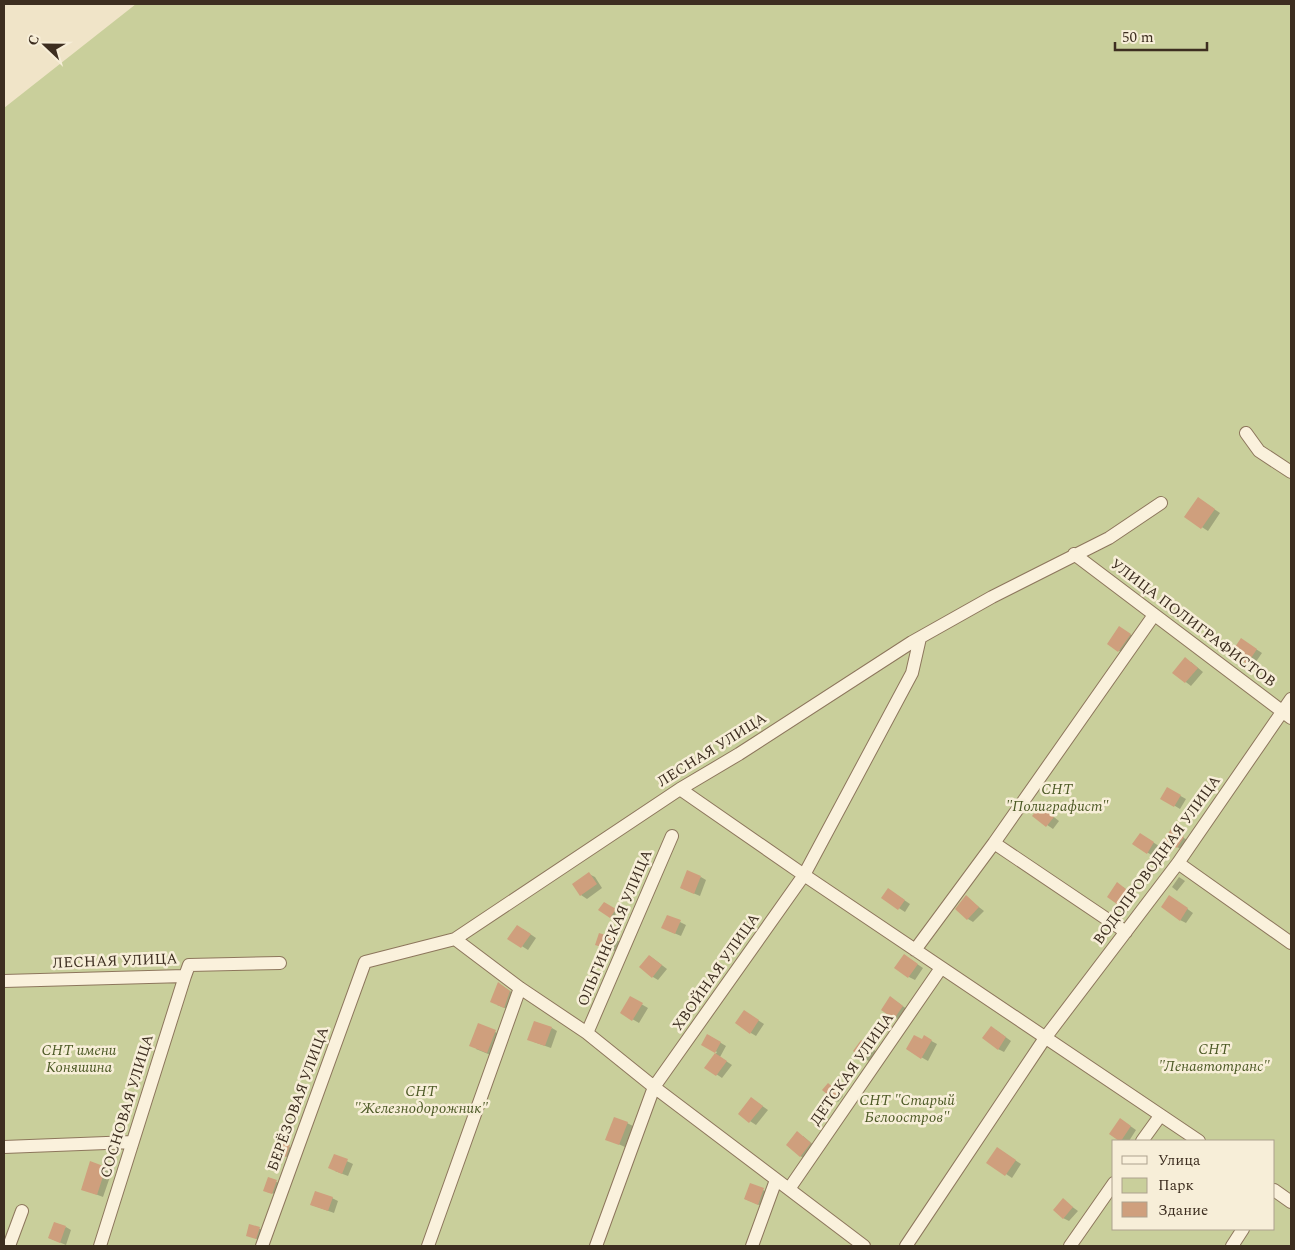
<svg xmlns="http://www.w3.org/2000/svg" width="1295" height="1250" font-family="Spectral,serif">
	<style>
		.green { fill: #c9cf9b; fill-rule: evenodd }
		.shadow { fill: #0003 }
		.building { fill: #cf9f7d }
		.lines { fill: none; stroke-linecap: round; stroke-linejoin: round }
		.street-casing { stroke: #8d765c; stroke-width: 14 }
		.street { stroke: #faf1dc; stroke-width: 12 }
		.labels { text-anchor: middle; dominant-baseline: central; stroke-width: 5; stroke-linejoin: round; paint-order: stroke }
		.street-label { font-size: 15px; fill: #3d2e20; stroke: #f7eed8 }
		.park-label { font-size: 15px; font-style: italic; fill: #4d5a26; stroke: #f7eed8 }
	</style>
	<rect width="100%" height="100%" fill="#f0e4c8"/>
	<!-- green -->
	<path class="green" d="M136,4H1291V1246H4V108ZM1114,1141H1274V1229H1114Z"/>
	<!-- shadow -->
	<path class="shadow" d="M1204,502L1220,513L1208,531L1186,517Z
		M1125,631L1136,638L1125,654L1119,651Z
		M1247,643L1262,653L1253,666L1248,663Z
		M1191,662L1203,672L1191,686L1174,673Z
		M1168,789L1186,799L1180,809L1162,798Z
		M1046,811L1059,821L1053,829L1034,816Z
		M1140,834L1159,846L1153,856L1134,844Z
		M1177,834L1189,841L1183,850L1177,847Z
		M589,874L595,877L602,888L587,899L581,895Z
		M701,877L706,880L700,896L681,888Z
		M1179,877L1185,881L1177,891L1172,887Z
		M1123,887L1136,897L1127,909L1122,906Z
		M894,893L910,904L905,912L883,898Z
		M966,897L984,911L973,922L968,919Z
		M1175,900L1193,913L1186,923L1180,920Z
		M605,903L617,912L613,918L600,910Z
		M680,922L686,925L681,936L669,931Z
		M523,929L536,938L528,950L509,938Z
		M614,939L620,942L617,952L596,944Z
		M650,956L667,969L658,980L653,977Z
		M910,959L923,968L915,980L909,977Z
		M504,987L516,995L510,1010L497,1005Z
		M631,998L648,1008L639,1023L622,1013Z
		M896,1001L908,1010L901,1021L883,1010Z
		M750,1015L764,1024L756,1036L751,1033Z
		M479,1024L501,1035L493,1056L476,1049Z
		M552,1028L557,1031L551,1048L534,1042Z
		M996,1030L1011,1041L1004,1052L998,1049Z
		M708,1035L726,1046L720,1057L732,1065L722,1078L706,1067L717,1052L703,1044Z
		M924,1037L937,1044L928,1061L907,1049L922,1041Z
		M867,1045L877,1052L870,1062L864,1058Z
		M831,1086L843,1096L838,1102L824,1090Z
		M757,1102L768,1110L756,1125L739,1114Z
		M627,1123L633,1126L625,1147L607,1139Z
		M1126,1123L1136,1130L1129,1141H1121L1111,1134Z
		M803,1136L816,1147L806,1159L800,1156Z
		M289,1147L295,1150L292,1159L273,1151Z
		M1003,1152L1021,1164L1012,1178L988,1162Z
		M334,1155L353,1164L348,1176L335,1171Z
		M91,1163L112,1171L103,1197L82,1189Z
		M269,1179L279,1183L275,1194L267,1192Z
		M751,1184L769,1193L764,1207L745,1199Z
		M332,1198L338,1201L334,1213L312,1205Z
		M1063,1200L1078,1211L1069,1221L1063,1218Z
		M250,1225L265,1231L262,1241L247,1235Z
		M66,1227L71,1230L66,1245L49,1238Z"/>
	<!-- building -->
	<path class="building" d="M1198,497L1215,509L1201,529L1184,517Z
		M1119,626L1131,634L1118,652L1107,644Z
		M1241,638L1257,649L1247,664L1231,653Z
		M1185,657L1198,668L1185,683L1172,673Z
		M1167,787L1181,795L1174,807L1160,799Z
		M1040,806L1054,817L1046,827L1032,816Z
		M1171,829L1184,837L1177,848L1164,840Z
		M1140,833L1154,842L1147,854L1132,844Z
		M687,870L701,876L694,894L680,888Z
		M589,872L597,884L580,896L572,884Z
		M1117,882L1131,893L1121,907L1107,897Z
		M888,888L905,900L898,910L881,898Z
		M966,895L979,907L967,920L955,909Z
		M1169,895L1188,908L1180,921L1161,907Z
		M604,902L616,909L610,918L598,910Z
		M667,915L681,920L675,934L661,928Z
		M517,925L531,934L521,948L507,939Z
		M599,933L615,938L611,950L595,945Z
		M904,954L918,964L908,978L894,968Z
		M649,955L662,965L652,978L639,967Z
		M498,982L510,991L504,1008L490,1002Z
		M630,996L643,1003L632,1021L620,1013Z
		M890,996L903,1006L894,1019L881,1010Z
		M744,1010L759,1020L750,1034L735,1023Z
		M534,1021L552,1027L545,1046L527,1040Z
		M478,1023L496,1030L487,1053L469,1046Z
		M991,1026L1006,1037L998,1050L982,1038Z
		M707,1034L721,1042L715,1053L701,1045Z
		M914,1035L922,1039L924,1035L932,1040L921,1059L906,1049Z
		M861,1040L872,1048L863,1060L853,1051Z
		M715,1053L727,1061L716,1076L704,1068Z
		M828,1083L841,1094L835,1101L822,1090Z
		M751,1097L763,1106L749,1123L738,1114Z
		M614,1117L628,1122L619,1145L605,1140Z
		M1120,1118L1131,1126L1121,1141H1119L1109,1134Z
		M797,1131L811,1143L800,1157L786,1145Z
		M276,1140L290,1145L286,1157L272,1152Z
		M997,1147L1016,1160L1005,1176L986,1163Z
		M334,1154L348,1159L342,1174L328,1168Z
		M90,1161L106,1167L97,1195L81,1190Z
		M268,1177L277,1180L272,1194L263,1191Z
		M750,1183L764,1188L758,1205L744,1199Z
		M315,1191L333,1197L328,1211L310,1205Z
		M1063,1198L1073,1207L1063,1219L1053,1210Z
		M54,1222L66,1226L60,1243L48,1238Z
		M249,1224L260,1227L256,1239L246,1236Z"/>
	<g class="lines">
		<defs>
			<path id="street" d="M1246,433L1259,451L1291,472
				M1074,554L1291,718
				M680,789L804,875L1199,1141
				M994,843L1126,932
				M1178,863L1291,943
				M455,939L520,988L587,1033L654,1087L864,1246
				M915,950L994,843L1154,615
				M4,981L185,976L189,965L280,963
				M587,1033L672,836
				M1142,1141L1160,1116
				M4,1147L132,1142
				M789,1189L941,968
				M1274,1190L1291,1202
				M9,1246L22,1211
				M100,1246L185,976
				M262,1246L365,962L455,939L680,789L739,754L912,642L992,597L1109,538L1161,503
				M428,1246L520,988
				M596,1246L654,1087L804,875L912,673L920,638
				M752,1246L776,1180
				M906,1246L1045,1038L1178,863L1291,699
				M1070,1246L1114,1183
				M1232,1246L1243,1229"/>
		</defs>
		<!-- street casing -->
		<use href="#street" class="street-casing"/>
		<!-- street -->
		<use href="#street" class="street"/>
	</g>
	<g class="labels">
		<!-- street labels -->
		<g class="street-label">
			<text transform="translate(1193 623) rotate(37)">УЛИЦА ПОЛИГРАФИСТОВ</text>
			<text transform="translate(712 750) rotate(-32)">ЛЕСНАЯ УЛИЦА</text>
			<text transform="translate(1157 860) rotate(-54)">ВОДОПРОВОДНАЯ УЛИЦА</text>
			<text transform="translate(615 928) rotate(-67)">ОЛЬГИНСКАЯ УЛИЦА</text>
			<text transform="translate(115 961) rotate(-2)">ЛЕСНАЯ УЛИЦА</text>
			<text transform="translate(716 972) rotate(-55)">ХВОЙНАЯ УЛИЦА</text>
			<text transform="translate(852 1069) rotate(-55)">ДЕТСКАЯ УЛИЦА</text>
			<text transform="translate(298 1099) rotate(-70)">БЕРЁЗОВАЯ УЛИЦА</text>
			<text transform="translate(127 1106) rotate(-73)">СОСНОВАЯ УЛИЦА</text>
		</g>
		<!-- park labels -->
		<g class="park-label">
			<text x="1057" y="789">СНТ<tspan x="1057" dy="17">"Полиграфист"</tspan></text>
			<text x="1214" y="1049">СНТ<tspan x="1214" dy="17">"Ленавтотранс"</tspan></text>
			<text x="79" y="1050">СНТ имени<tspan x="79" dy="17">Коняшина</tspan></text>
			<text x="421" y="1091">СНТ<tspan x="421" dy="17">"Железнодорожник"</tspan></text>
			<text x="907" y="1100">СНТ "Старый<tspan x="907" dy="17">Белоостров"</tspan></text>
		</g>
	</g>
	<!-- border -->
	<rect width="1295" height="1250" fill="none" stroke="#3d2e20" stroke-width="10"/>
	<!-- legend -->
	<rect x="1112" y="1140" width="162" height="90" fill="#f7eed8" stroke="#ada18e"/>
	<rect x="1122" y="1156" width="25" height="8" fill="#faf1dc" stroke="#ada18e"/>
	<text x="1158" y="1165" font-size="15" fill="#3d2e20">Улица</text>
	<rect x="1122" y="1178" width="25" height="15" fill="#c9cf9b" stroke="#ada18e"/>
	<text x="1158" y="1190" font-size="15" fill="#3d2e20">Парк</text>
	<rect x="1122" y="1202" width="25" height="15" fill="#cf9f7d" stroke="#ada18e"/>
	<text x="1158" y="1215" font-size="15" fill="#3d2e20">Здание</text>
	<!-- north arrow -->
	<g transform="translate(45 45) rotate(292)" stroke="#f7eed8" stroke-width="4" paint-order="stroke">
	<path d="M0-4L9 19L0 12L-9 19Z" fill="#3d2e20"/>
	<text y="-8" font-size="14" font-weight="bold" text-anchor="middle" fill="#3d2e20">С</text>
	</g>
	<!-- scale -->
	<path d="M1115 42v8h92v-8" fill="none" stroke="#3d2e20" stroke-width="2.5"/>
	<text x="1122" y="42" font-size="15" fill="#3d2e20" stroke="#f7eed8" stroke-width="4" paint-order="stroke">50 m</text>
</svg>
